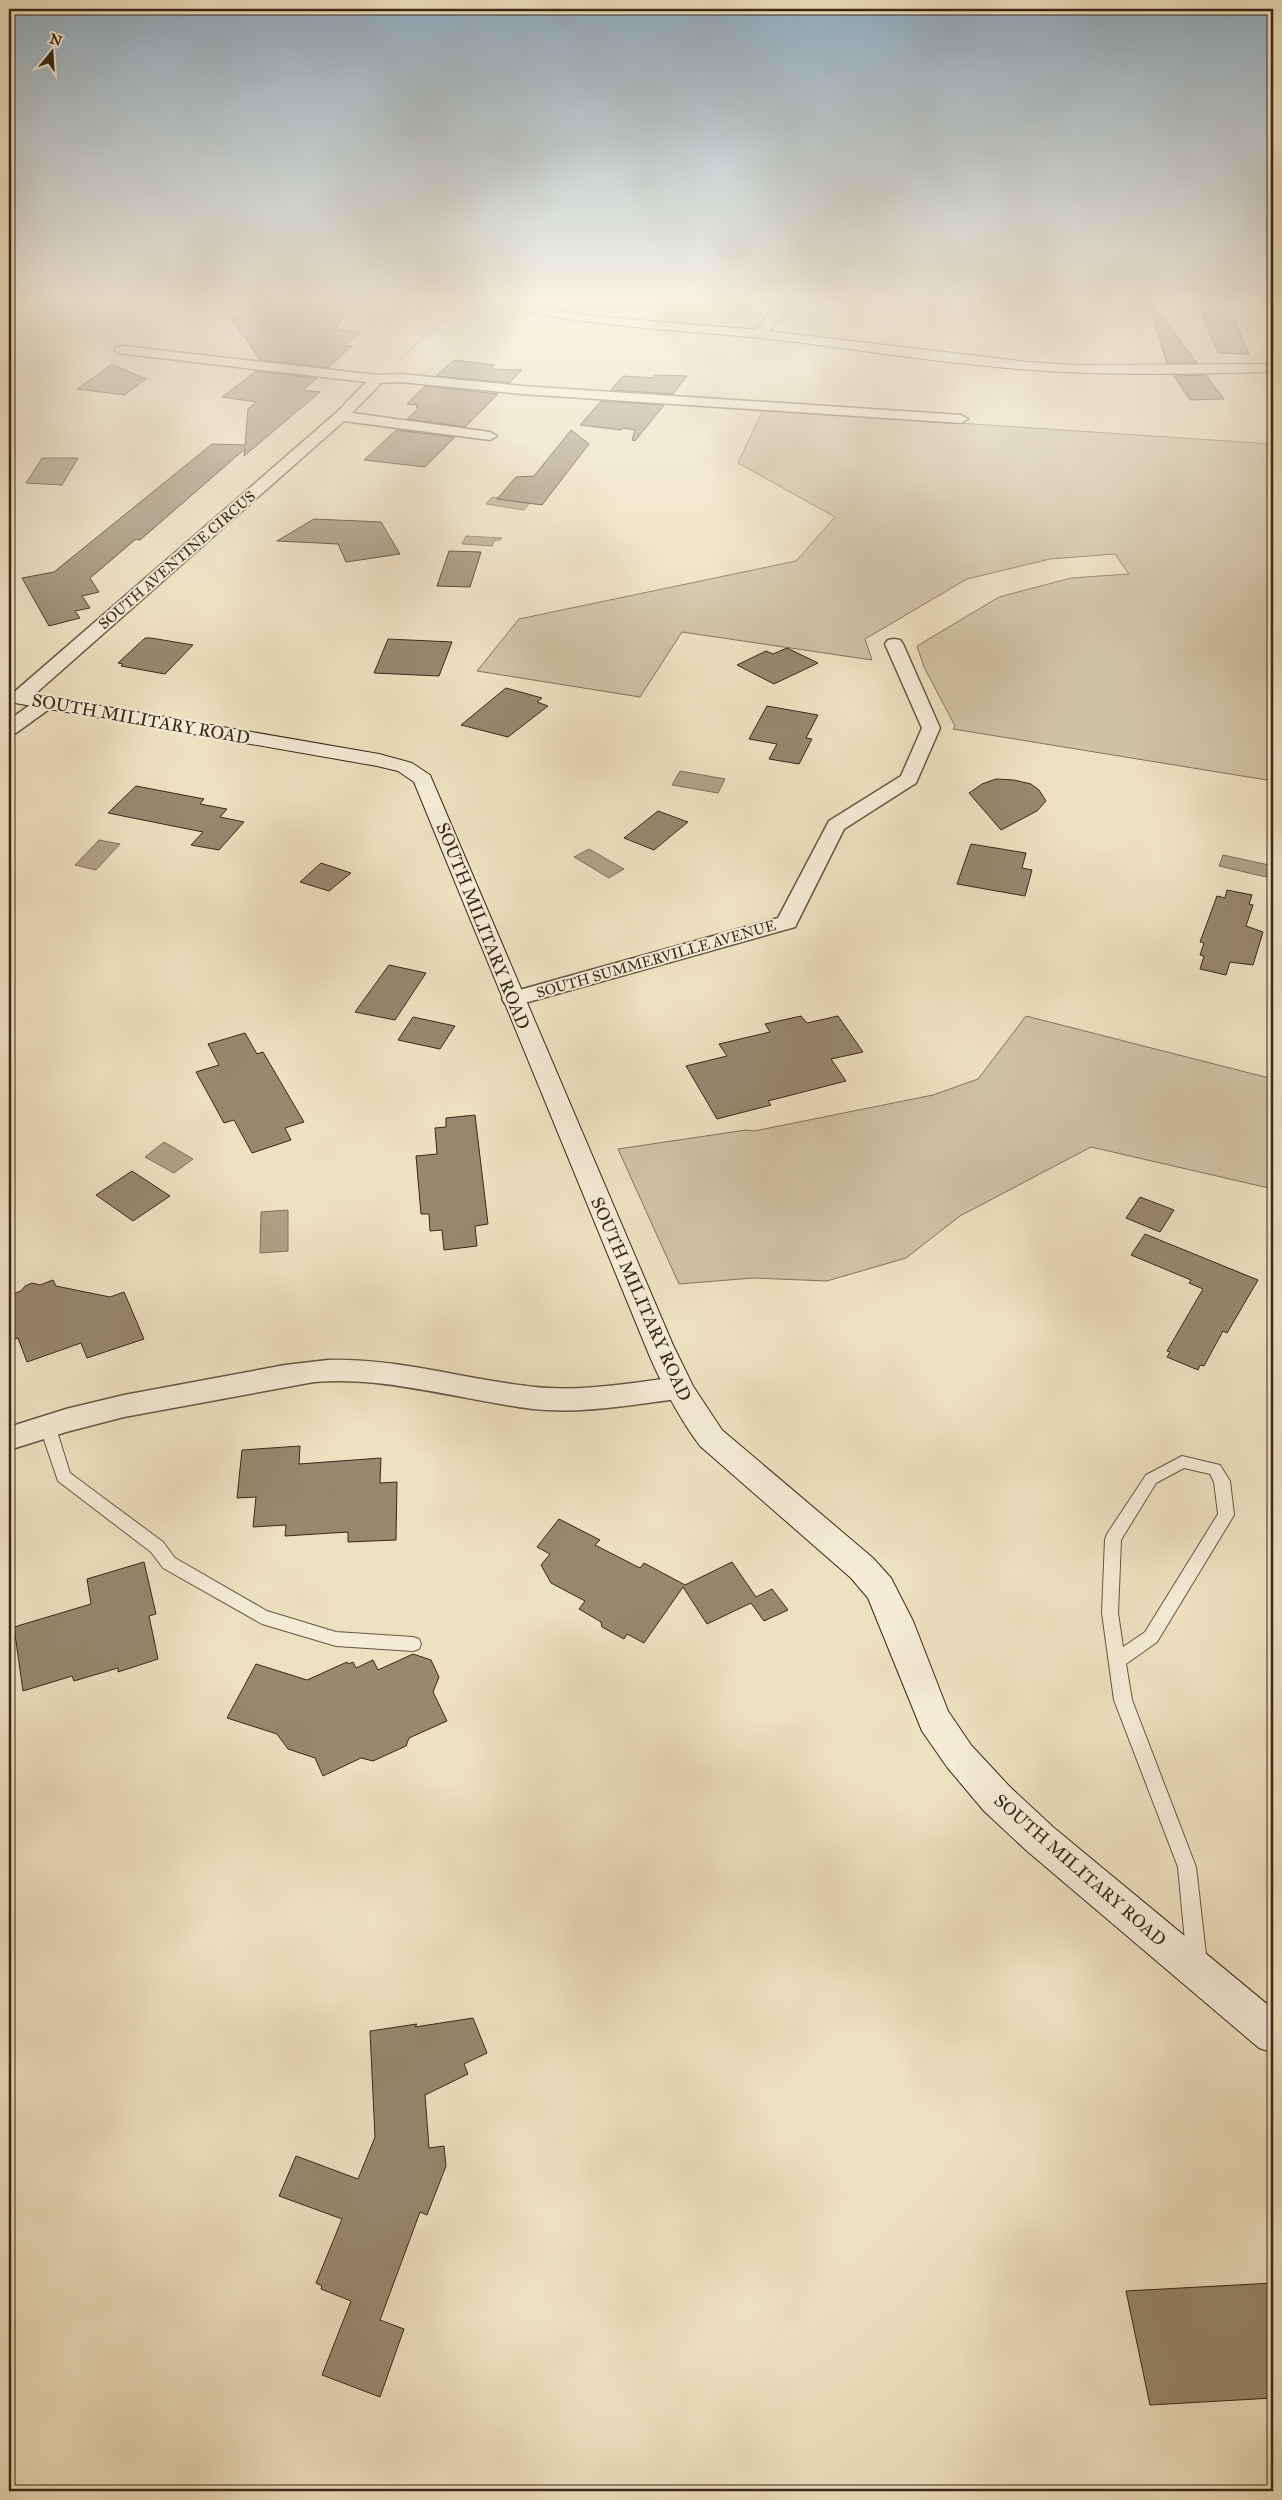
<svg xmlns="http://www.w3.org/2000/svg" width="1282" height="2500" font-family="'IM FELL Great Primer',serif">
	<style>
		.green { fill: #cfc2a3; stroke: #84755c }
		.water { fill: #b0a286; stroke: #807159 }
		.building { fill: #97886e; stroke: #392816 }
		.lines { fill: none; stroke-linecap: round; stroke-linejoin: round }
		.lane-casing { stroke: #665640; stroke-width: 2 }
		.street-casing { stroke: #665640; stroke-width: 3 }
		.secondary-casing { stroke: #392816; stroke-width: 2 }
		.path { stroke: #392816; stroke-width: 2; stroke-dasharray: 0.5 1; stroke-linecap: butt }
		.lane { fill: #f4ecd6; fill-rule: evenodd }
		.street { fill: #f4ecd6; fill-rule: evenodd }
		.secondary { fill: #f4ecd6; fill-rule: evenodd }
		.labels { text-anchor: middle; dominant-baseline: central; stroke-width: 4; stroke-linejoin: round; paint-order: stroke }
		.far-street-label { font-size: 15px; fill: #392816; stroke: #f4ecd6 }
		.street-label { font-size: 18px; fill: #392816; stroke: #f4ecd6 }
	</style>
	<rect width="100%" height="100%" fill="#eee1c0"/>
	<filter id="stains"><feTurbulence type="fractalNoise" baseFrequency=".004" numOctaves="4"/><feColorMatrix values="0 0 0 0 .2 0 0 0 0 .09 0 0 0 0 .02 0 0 0 .5 -.17"/></filter>
	<radialGradient id="worn" r=".72"><stop offset=".6" stop-color="#630" stop-opacity="0"/><stop offset="1" stop-color="#630" stop-opacity=".3"/></radialGradient>
	<!-- green -->
	<path class="green" d="M763,410L1273,444V781L953,729L955,726L924,667L917,646L999,597L1071,578L1129,574L1115,554L1050,559L967,579L865,639L872,660L682,632L640,697L477,671L519,619L796,561L835,517L738,463Z
		M1026,1016L1273,1079V1189L1091,1147L960,1216L906,1258L827,1281L753,1278L679,1284L618,1149L746,1130L754,1131L933,1095L978,1079Z"/>
	<!-- water -->
	<path class="water" d="M492,497L530,502L524,510L486,504Z
		M466,536L502,538L500,540H495L492,546L462,544Z
		M680,771L725,779L718,793L672,785Z
		M99,840L120,844L96,870L75,865Z
		M589,849L624,869L609,878L574,857Z
		M1223,855L1269,865L1266,877L1219,866Z
		M164,1142L193,1159L174,1173L145,1157Z
		M288,1210V1251L260,1253L261,1212Z"/>
	<!-- building -->
	<path class="building" d="M254,300H355L335,329L360,332L345,345L352,346L328,368L260,360L230,316L254,313Z
		M1153,303L1197,363H1167L1149,305Z
		M1201,313L1232,314L1249,354L1218,353Z
		M454,360L494,365L491,369L522,370L509,383L436,376Z
		M112,364L146,379L124,395L77,389Z
		M256,371L317,378L303,390L320,392L244,456L245,449L140,540L136,539L90,578L99,592L82,596L90,608L75,611L80,618L49,626L22,578L54,572L212,444L245,445L248,409L256,402L222,397Z
		M654,375L687,376L673,394L611,390L623,376L653,378Z
		M1206,375L1224,399L1190,400L1174,376Z
		M425,386L498,394L465,427L407,419L419,408L416,407L418,405L407,404Z
		M601,401L664,405L635,441L632,440L635,430L623,428L621,430L580,425Z
		M396,430L455,437L425,467L364,460Z
		M571,430L589,444L542,505L497,499L516,477L534,476Z
		M42,458H78L62,485L26,483Z
		M314,519L381,522L400,554L346,562L338,544L277,541Z
		M449,551L481,552L470,587L437,586Z
		M145,638H151L193,645L165,674L121,666L123,664L118,663Z
		M388,639L452,642L439,676L374,673Z
		M787,648L818,663L774,684L737,665L766,651L773,654Z
		M506,688L542,698L537,702L548,706L508,737L461,725Z
		M767,706L818,715L806,738L812,739L799,764L769,759L777,744L749,739Z
		M996,779L1014,780L1031,784L1039,790L1046,801L1037,811L1001,830L969,793L982,784Z
		M136,786L204,799L200,804L227,809L220,817L244,822L219,850L191,845L203,832L108,813Z
		M658,811L688,822L654,850L624,838Z
		M971,844L1026,853L1022,868L1032,870L1025,896L957,884Z
		M321,863L351,873L329,891L300,882Z
		M1227,890L1252,895L1249,904L1253,905L1246,926L1263,932L1253,965L1230,962L1226,975L1200,969L1204,956L1200,955L1204,943L1200,942L1217,896L1225,898Z
		M389,965L426,973L395,1020L355,1012Z
		M801,1016L807,1023L838,1016L863,1052L831,1059L846,1081L768,1101L771,1105L717,1119L686,1066L727,1056L719,1044L770,1032L765,1024Z
		M413,1017L455,1026L440,1049L398,1040Z
		M245,1033L257,1054L263,1052L304,1122L285,1128L291,1140L252,1153L234,1120L224,1123L196,1072L219,1065L208,1044Z
		M475,1115L488,1224L475,1226L477,1246L444,1250L442,1230L430,1231L429,1214H421L416,1156L437,1154L435,1128L446,1127V1118Z
		M132,1171L170,1196L133,1221L96,1195Z
		M1140,1197L1174,1210L1160,1232L1126,1218Z
		M1145,1234L1258,1280L1227,1333L1223,1331L1204,1366L1200,1365L1198,1370L1167,1357L1170,1352L1167,1351L1203,1289L1189,1283L1191,1280L1131,1255Z
		M53,1280L56,1286L110,1297L124,1292L144,1339L87,1358L81,1343L27,1362L18,1338L9,1341V1295L21,1291L25,1286L32,1283L40,1285Z
		M300,1446L299,1464L381,1458L380,1483L397,1482L396,1540L348,1542V1532L285,1536L286,1525L253,1527L256,1497L237,1498L242,1450Z
		M559,1519L600,1540L595,1545L640,1568L644,1563L685,1585L732,1562L756,1597L772,1589L788,1610L764,1621L751,1603L707,1624L683,1587L644,1643L627,1634L624,1639L602,1627L601,1622L579,1609L585,1601L551,1583L541,1565L550,1554L537,1547Z
		M144,1562L156,1614L149,1616L158,1659L118,1672V1668L74,1681L72,1676L23,1691L14,1627L91,1604L87,1579Z
		M413,1654L431,1660L439,1677L433,1692L447,1721L409,1738L406,1746L373,1761L361,1758L323,1776L315,1758L288,1749L277,1734L227,1718L256,1664L307,1680L347,1662L348,1664L353,1662L356,1668L373,1660L378,1670Z
		M473,2018L487,2053L464,2064L468,2074L425,2095L429,2148L444,2146L446,2166L427,2215L420,2212L380,2320L404,2329L380,2397L322,2375L351,2301L321,2289L322,2286L316,2283L342,2219L279,2196L296,2156L358,2179L375,2137L370,2031L417,2024L415,2027Z
		M1273,2283V2398L1150,2405L1126,2291Z"/>
	<g class="lines">
		<defs>
			<path id="lane" d="M47,1419L52,1421L55,1425L70,1473L163,1542L175,1558L267,1611L336,1632L413,1637L419,1639L421,1644L419,1649L413,1651L336,1646L262,1624L163,1568L151,1552L58,1481L39,1425L42,1421Z
				M1182,1456L1220,1465L1230,1481L1234,1515L1157,1642L1126,1664L1132,1700L1196,1867L1207,1963L1204,1970L1197,1972L1190,1970L1187,1963L1178,1867L1114,1700L1102,1613L1105,1539L1107,1534L1146,1475ZM1184,1468L1210,1474L1214,1482L1218,1514L1145,1632L1123,1647L1118,1613L1121,1540L1156,1483Z"/>
			<path id="street" d="M779,300H792L765,337H755L753,334Z
				M122,346L377,375L400,374L522,386L961,415L968,419L961,423L522,394L400,382L381,383L352,413L490,432L497,436L490,440L344,421L26,702H12L10,698L12,694L336,413L366,382L117,353L115,350L117,347Z
				M894,639L900,640L903,644L940,728L916,783L844,829L795,927L521,1004L513,1006L505,1004L502,999L505,994L778,918L829,821L901,776L922,728L885,644L888,640Z
				M45,697L52,699L54,703L52,707L16,733L9,735V720L38,699Z
				M328,1360C398,1358 466,1380 535,1387C582,1392 631,1383 678,1377L688,1380L692,1388L688,1396L678,1399C630,1405 582,1414 533,1409C461,1400 387,1376 314,1382L124,1417L66,1432L9,1450V1427L66,1409L124,1395L285,1365Z"/>
			<path id="secondary" d="M488,300H510L536,307L591,316L760,330L1029,362L1076,365L1273,364V372C1193,374 1112,376 1032,370C941,364 851,348 761,338C669,329 579,327 490,303Z
				M9,690L379,754L412,763L430,775L673,1345L693,1386L722,1430L873,1558L891,1578L913,1621L948,1711L971,1745L1010,1787L1053,1827L1273,2009V2053L1259,2048L1027,1851L984,1811L947,1767L922,1731L868,1598L851,1578L700,1446C680,1419 664,1389 650,1357L414,782L398,771L377,766L9,702Z"/>
		</defs>
		<!-- lane casing -->
		<use href="#lane" class="lane-casing"/>
		<!-- street casing -->
		<use href="#street" class="street-casing"/>
		<!-- secondary casing -->
		<use href="#secondary" class="secondary-casing"/>
		<!-- path -->
		<path class="path" d="M401,358L466,300"/>
		<!-- lane -->
		<use href="#lane" class="lane"/>
		<!-- street -->
		<use href="#street" class="street"/>
		<!-- secondary -->
		<use href="#secondary" class="secondary"/>
	</g>
	<!-- sky -->
	<linearGradient id="sky" x2="0" y2="1"><stop stop-color="#91adc1"/><stop offset="0.46" stop-color="#f7f2e3"/><stop offset="1" stop-color="#f7f2e3" stop-opacity="0"/></linearGradient>
	<rect width="1282" height="650" fill="url(#sky)"/>
	<g class="labels">
		<!-- far-street labels -->
		<g class="far-street-label">
			<text transform="translate(177 560) rotate(-41)">SOUTH AVENTINE CIRCUS</text>
			<text transform="translate(656 959) rotate(-16)">SOUTH SUMMERVILLE AVENUE</text>
		</g>
		<!-- street labels -->
		<g class="street-label">
			<text transform="translate(141 719) rotate(10)">SOUTH MILITARY ROAD</text>
			<text transform="translate(483 926) rotate(68)">SOUTH MILITARY ROAD</text>
			<text transform="translate(641 1299) rotate(66)">SOUTH MILITARY ROAD</text>
			<text transform="translate(1080 1870) rotate(41)">SOUTH MILITARY ROAD</text>
		</g>
	</g>
	<!-- margin -->
	<rect width="1282" height="2500" fill="none" stroke="#eee1c0" stroke-width="30"/>
	<rect x="10" y="10" width="1262" height="2480" fill="none" stroke="#392816" stroke-width="2.5"/>
	<rect x="15" y="15" width="1252" height="2470" fill="none" stroke="#392816"/>
	<!-- north arrow -->
	<g transform="translate(52 52) rotate(18)" stroke="#f4ecd6" stroke-width="4" paint-order="stroke">
	<path d="M0-4L9 19L0 12L-9 19Z" fill="#392816"/>
	<text y="-8" font-size="14" font-weight="bold" text-anchor="middle" fill="#392816">N</text>
	</g>
	<rect width="100%" height="100%" filter="url(#stains)"/>
	<rect width="100%" height="100%" fill="url(#worn)"/>
</svg>
